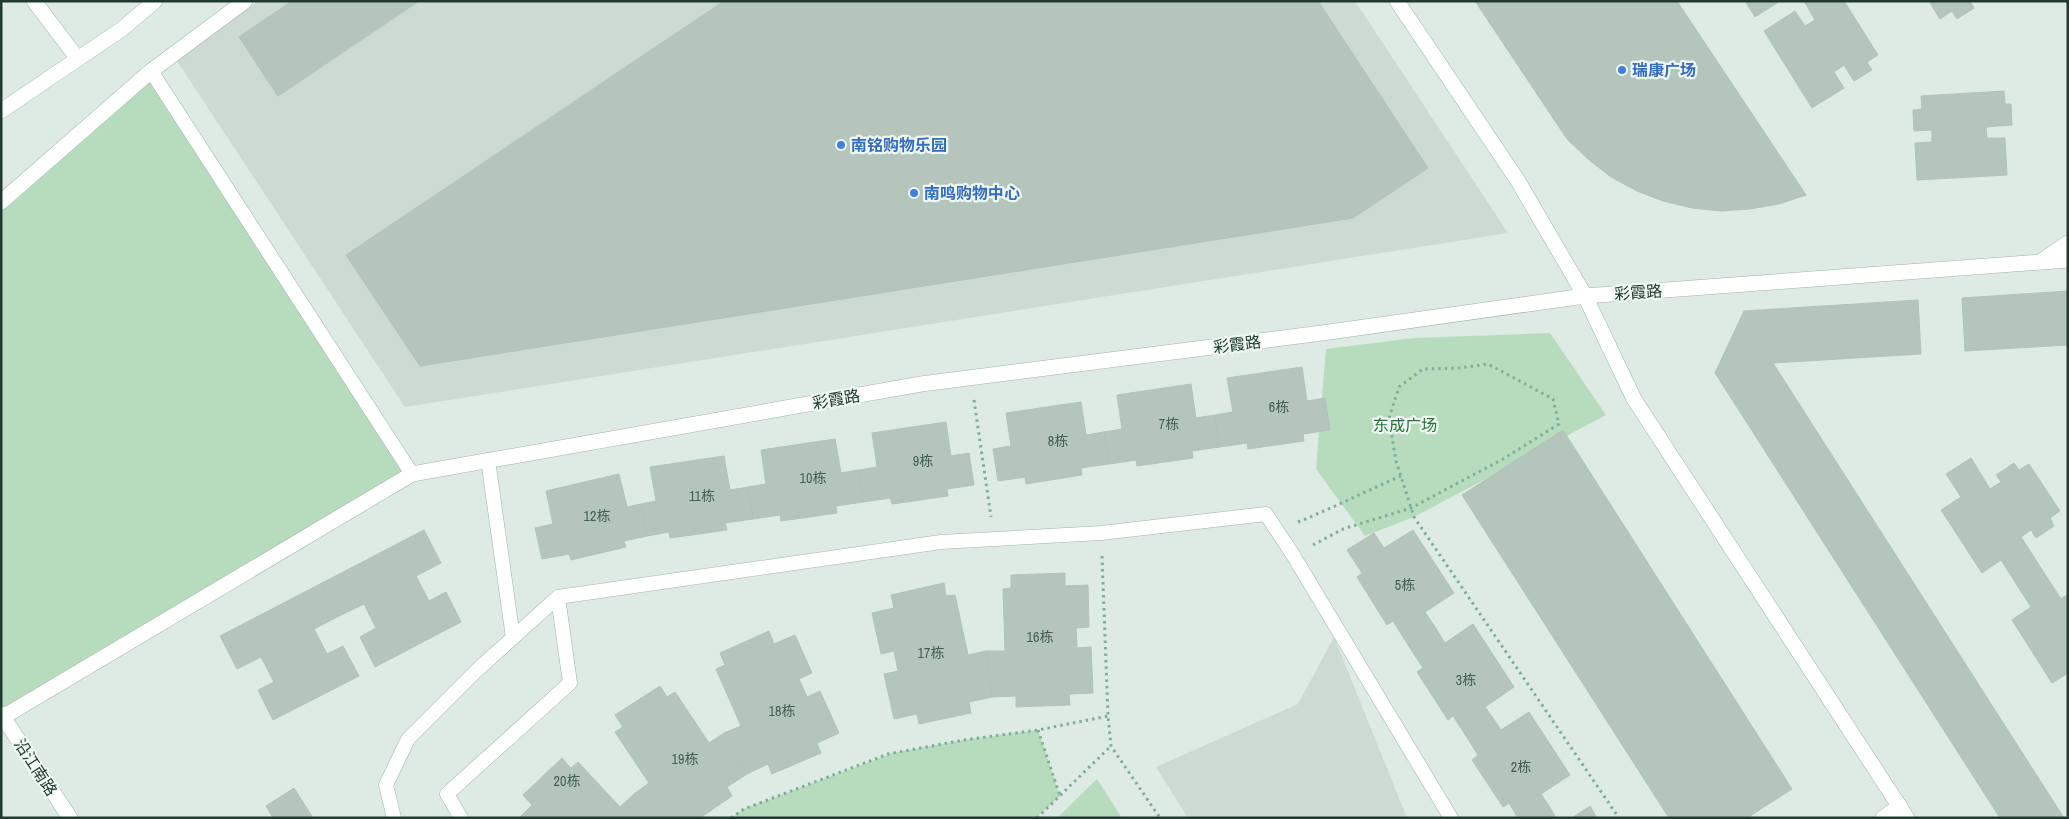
<svg xmlns="http://www.w3.org/2000/svg" width="2069" height="819" font-family="'Archivo Narrow','Noto Sans SC',sans-serif">
	<style>
		.built { fill: #cddad2 }
		.green { fill: #b7dcbd }
		.building { fill: #b4c5bc; stroke: #b1c3ba }
		.lines { fill: none; stroke-linecap: round; stroke-linejoin: round }
		.service-casing { stroke: #a1b2aa; stroke-width: 15 }
		.minor-casing { stroke: #a1b2aa; stroke-width: 16 }
		.tertiary-casing { stroke: #a1b2aa; stroke-width: 16 }
		.secondary-casing { stroke: #9eb6aa; stroke-width: 16 }
		.path { stroke: #7eae9a; stroke-width: 3; stroke-dasharray: 2.5 4; stroke-linecap: butt }
		.service { stroke: #fff; stroke-width: 14 }
		.minor { stroke: #fff; stroke-width: 15 }
		.tertiary { stroke: #fff; stroke-width: 15 }
		.secondary { stroke: #fff; stroke-width: 15 }
		.shop-dot { fill: #3f7fe0; stroke: #eff7f2; stroke-width: 2 }
		.labels { text-anchor: middle; dominant-baseline: central; stroke-width: 4.5; stroke-linejoin: round; paint-order: stroke }
		.number-label { font-size: 14px; fill: #455d53 }
		.shop-label { font-size: 16px; font-weight: bold; fill: #366cbe; stroke: #eff7f2; text-anchor: start }
		.street-label { font-size: 16px; fill: #203a30; stroke: #eff7f2 }
		.park-label { font-size: 16px; fill: #2a703e; stroke: #eff7f2 }
	</style>
	<rect width="100%" height="100%" fill="#deeae4"/>
	<!-- built -->
	<path class="built" d="M259,1H1355L1508,233L405,407L175,58Z
		M1334,637L1407,818H1188L1156,767L1298,704Z"/>
	<!-- green -->
	<path class="green" d="M151,71L412,474L1,714V202Z
		M1550,333L1606,415L1414,517L1365,536L1316,469L1326,349L1414,338Z
		M1038,730L1060,796L1036,818H731L744,809L893,753L964,740Z
		M1097,779L1122,818H1057Z"/>
	<!-- building -->
	<path class="building" d="M292,1H419L278,96L239,37Z
		M724,1H1318L1428,168L1353,218L420,366L346,255Z
		M1475,1H1677L1806,195L1779,204L1750,209L1721,211L1692,208L1663,201L1637,191L1611,177L1588,159L1567,139Z
		M1745,1H1780L1755,17Z
		M1804,1H1844L1878,55L1867,62L1872,70L1854,81L1844,65L1834,72L1844,88L1812,108L1764,31L1795,11L1805,26L1815,20Z
		M1929,1H1970L1974,8L1957,19L1952,11L1940,19Z
		M2004,91L2005,104H2011L2012,125L1986,127L1987,138H2005L2007,175L1917,180L1915,143L1932,142V130L1914,131L1913,110L1922,109L1921,96Z
		M2068,291V345L1965,351L1962,298Z
		M1918,300L1921,354L1773,363L2064,818H2000L1715,373L1744,311Z
		M1302,367L1307,401L1325,398L1330,430L1303,434L1304,441L1248,449L1247,443L1219,447L1215,415L1233,412L1227,378Z
		M1191,384L1196,418L1215,415L1219,447L1192,451L1193,458L1137,466L1136,460L1109,464L1104,432L1122,429L1117,395Z
		M1081,402L1086,435L1104,432L1109,464L1081,468L1082,475L1026,484L1025,477L998,481L993,449L1011,446L1006,413Z
		M946,422L951,456L969,453L974,485L947,489L948,496L892,504L890,498L863,502L859,470L877,467L872,433Z
		M1563,430L1792,789L1747,818H1669L1462,495Z
		M835,439L841,473L859,470L863,502L836,506L837,513L781,521L780,515L753,519L748,487L766,484L761,450Z
		M724,456L730,490L748,487L753,519L725,523L727,530L670,538L669,532L647,536L641,504L656,501L650,467Z
		M1971,458L1990,489L2001,482L1996,475L2014,463L2019,470L2029,464L2060,511L2050,518L2054,526L2036,538L2031,530L2021,537L2061,599L2068,594V673L2052,683L2012,620L2031,607L2001,560L1982,573L1941,510L1961,497L1946,474Z
		M619,474L627,507L641,504L647,536L624,541L626,547L571,560L569,554L542,559L535,528L553,524L546,491Z
		M424,530L441,563L416,576L429,601L446,592L461,622L375,667L360,637L376,628L364,604L339,616L322,583Z
		M1413,530L1454,593L1425,612L1435,627L1408,645L1393,621L1387,625L1357,577L1362,573L1347,550L1374,533L1384,548Z
		M1065,573V586L1088,585L1089,627L1076,628L1077,648L1091,647L1093,693L1069,694L1070,705L1016,707V696L992,697L986,651H1005L1003,589L1011,588V575Z
		M322,583L339,616L314,629L327,654L343,646L359,676L273,720L258,690L274,682L261,657L237,669L220,636Z
		M944,583L946,596L955,595L968,655L986,651L992,697L969,702L971,713L919,724L917,714L894,719L884,674L898,671L894,651L881,654L872,613L894,608L891,595Z
		M1473,624L1514,687L1485,707L1493,718L1466,736L1453,716L1448,720L1417,672L1423,668L1408,645L1435,627L1445,643Z
		M769,631L774,644L795,635L812,673L799,679L807,697L820,691L839,733L817,743L821,753L772,774L768,764L747,774L724,733L741,726L716,669L725,665L720,653Z
		M660,686L667,697L675,692L709,743L724,733L747,774L727,787L732,796L700,818H653L634,794L649,783L615,732L623,727L615,715Z
		M1529,712L1570,775L1541,794L1551,809L1538,818H1518L1509,803L1503,807L1472,760L1478,755L1466,736L1493,718L1501,730Z
		M562,758L571,768L578,762L620,807L634,794L653,818H519L532,805L523,795Z
		M294,788L313,818H273L266,806Z
		M1590,806L1597,818H1572Z
		M1551,809L1556,818H1538Z"/>
	<g class="lines">
		<defs>
			<path id="service" d="M151,71L412,474
				M488,460L513,638
				M394,818L386,785L408,739L475,672L558,597L941,542L1101,533L1266,514L1293,555L1451,818
				M461,818L447,794L570,683L558,597"/>
			<path id="minor" d="M34,1L78,59
				M2040,262L2068,243
				M70,818L3,717L412,474L921,384L1322,333L1585,296L2068,260
				M1883,818L1900,806"/>
			<path id="tertiary" d="M1397,1L1518,181L1585,296L1634,399L1907,818
				M1,714L3,717"/>
			<path id="secondary" d="M1,111L122,29L155,1
				M1,202L151,71L245,1"/>
		</defs>
		<!-- service casing -->
		<use href="#service" class="service-casing"/>
		<!-- minor casing -->
		<use href="#minor" class="minor-casing"/>
		<!-- tertiary casing -->
		<use href="#tertiary" class="tertiary-casing"/>
		<!-- secondary casing -->
		<use href="#secondary" class="secondary-casing"/>
		<!-- path -->
		<path class="path" d="M974,400L991,517
			M1298,522C1333,508 1366,491 1401,476
			M1313,545L1343,529L1411,508L1503,459L1559,424L1553,399L1488,364L1459,368L1423,369L1399,387L1389,418L1396,461L1414,517L1619,818
			M1102,556L1108,716L1111,746L1160,818
			M1038,730L1060,796
			M731,818L744,809L888,754L964,740L1038,730L1108,716
			M1037,818L1111,746"/>
		<!-- service -->
		<use href="#service" class="service"/>
		<!-- minor -->
		<use href="#minor" class="minor"/>
		<!-- tertiary -->
		<use href="#tertiary" class="tertiary"/>
		<!-- secondary -->
		<use href="#secondary" class="secondary"/>
	</g>
	<!-- markers -->
	<g class="shop-dot">
		<circle cx="1622" cy="70" r="5"/>
		<circle cx="841" cy="145" r="5"/>
		<circle cx="914" cy="193" r="5"/>
	</g>
	<g class="labels">
		<!-- number labels -->
		<g class="number-label">
			<text x="1279" y="407">6栋</text>
			<text x="1169" y="424">7栋</text>
			<text x="1058" y="441">8栋</text>
			<text x="923" y="461">9栋</text>
			<text x="813" y="478">10栋</text>
			<text x="702" y="496">11栋</text>
			<text x="597" y="516">12栋</text>
			<text x="1405" y="585">5栋</text>
			<text x="1040" y="637">16栋</text>
			<text x="931" y="653">17栋</text>
			<text x="1466" y="680">3栋</text>
			<text x="782" y="711">18栋</text>
			<text x="685" y="759">19栋</text>
			<text x="1521" y="767">2栋</text>
			<text x="567" y="781">20栋</text>
		</g>
		<!-- shop labels -->
		<g class="shop-label">
			<text x="1632" y="70">瑞康广场</text>
			<text x="851" y="145">南铭购物乐园</text>
			<text x="924" y="193">南鸣购物中心</text>
		</g>
		<!-- street labels -->
		<g class="street-label">
			<text transform="translate(1638 292) rotate(-4)">彩霞路</text>
			<text transform="translate(1237 344) rotate(-7)">彩霞路</text>
			<text transform="translate(836 399) rotate(-10)">彩霞路</text>
			<text transform="translate(36 767) rotate(57)">沿江南路</text>
		</g>
		<!-- park labels -->
		<g class="park-label">
			<text x="1405" y="425">东成广场</text>
		</g>
	</g>
	<!-- border -->
	<rect width="2069" height="819" fill="none" stroke="#203a30" stroke-width="5"/>
</svg>
